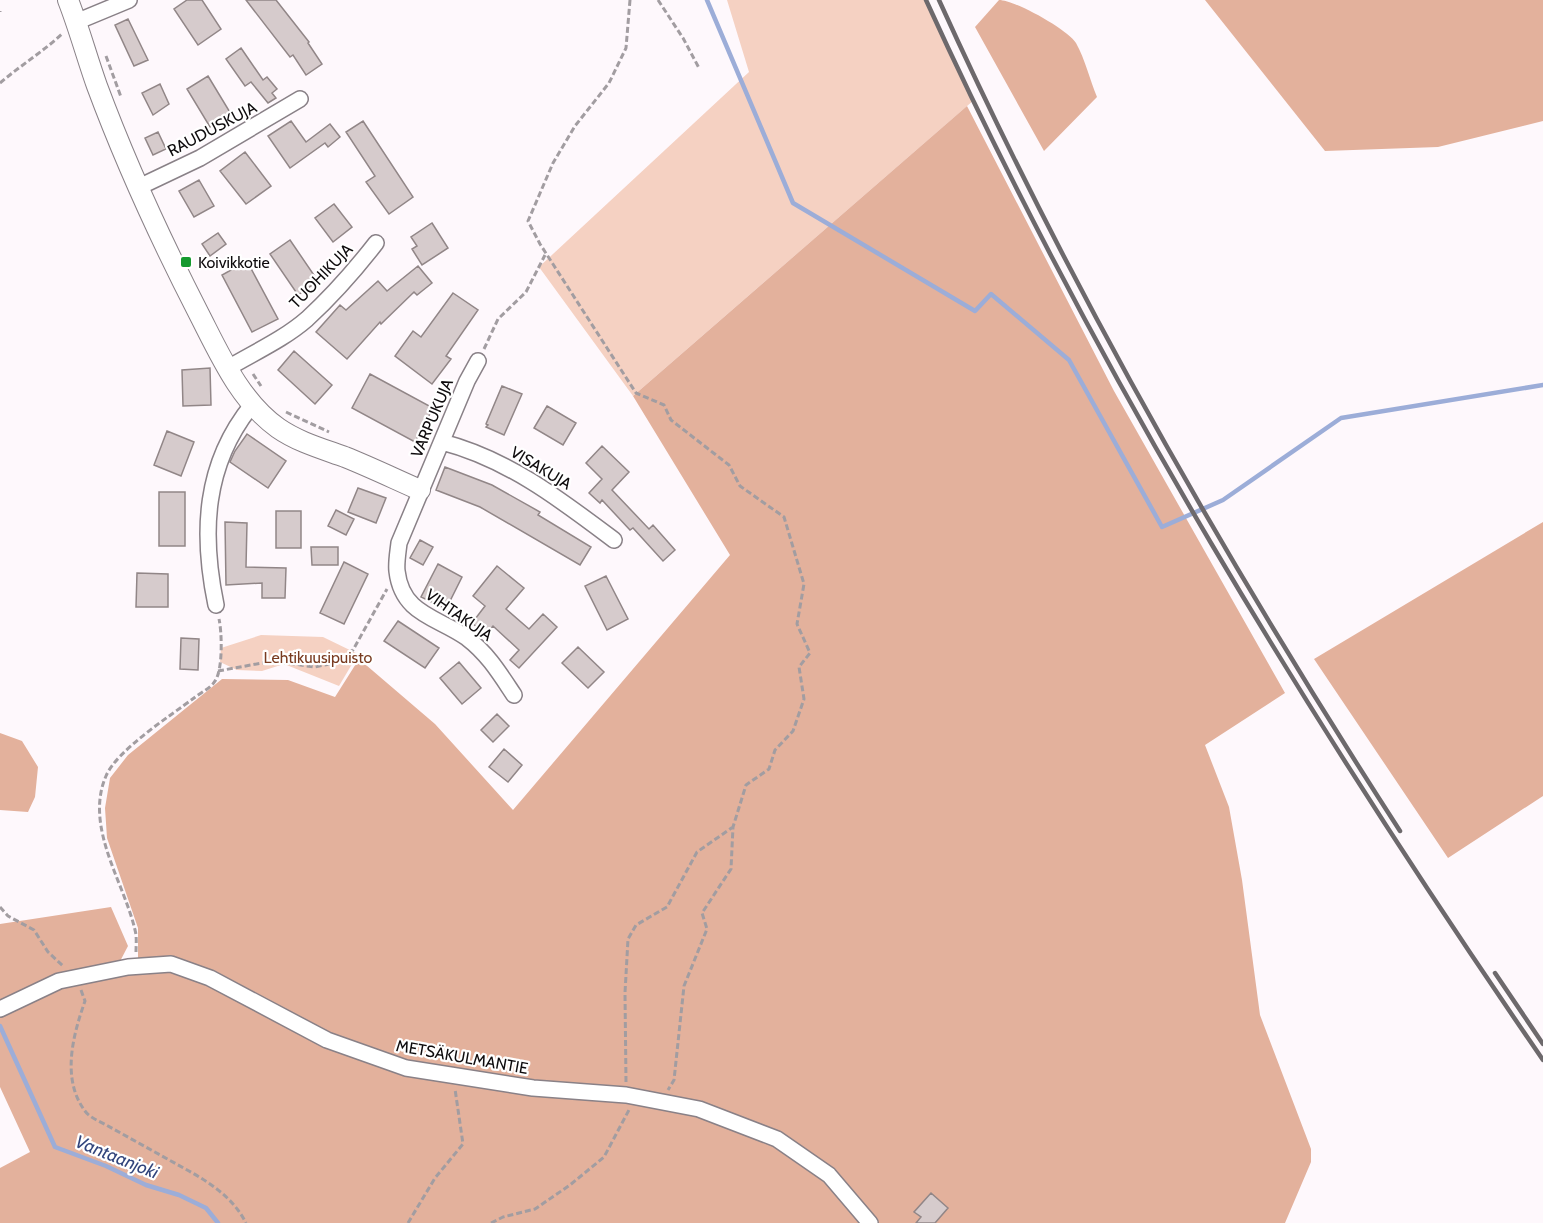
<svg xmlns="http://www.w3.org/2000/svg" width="1543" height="1223" font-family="Cabin,sans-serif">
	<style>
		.green { fill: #f5d1c2 }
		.forest { fill: #e3b19c }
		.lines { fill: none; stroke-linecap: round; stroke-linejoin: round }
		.stream { stroke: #9cadd8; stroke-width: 4.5 }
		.building { fill: #d6cbcc; stroke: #918687; stroke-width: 1.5 }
		.minor-casing { stroke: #898187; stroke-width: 18 }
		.tertiary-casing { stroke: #898187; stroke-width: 22 }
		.path { stroke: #a29da1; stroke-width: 3; stroke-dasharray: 6 3; stroke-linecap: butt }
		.minor { stroke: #fff; stroke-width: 15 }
		.tertiary { stroke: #fff; stroke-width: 20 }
		.rail { stroke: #6d696c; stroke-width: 4.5 }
		.poi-dot { fill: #169a2f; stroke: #fff; stroke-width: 2 }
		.labels { text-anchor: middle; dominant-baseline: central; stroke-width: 4.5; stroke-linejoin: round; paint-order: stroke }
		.street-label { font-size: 16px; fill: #0e0b0d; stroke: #fff }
		.poi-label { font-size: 16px; fill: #0e0b0d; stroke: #fff; text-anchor: start }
		.park-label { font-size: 16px; fill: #793b20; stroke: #fff }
		.water-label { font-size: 18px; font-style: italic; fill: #32457c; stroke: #fff }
	</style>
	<rect width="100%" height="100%" fill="#fef8fc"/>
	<!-- green -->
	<path class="green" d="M727,0H926L974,100L633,396L539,267L749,72Z
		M261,635L323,637L358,654L339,686L284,664L262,671L237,670L220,662L221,648Z"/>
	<!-- forest -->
	<path class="forest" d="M999,0C1015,0 1068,30 1076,43C1085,59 1090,80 1097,97L1044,151L975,27Z
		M1205,0H1543V121L1438,147L1325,151Z
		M967,106L1114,391L1285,693L1205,745L1229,807L1242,880L1260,1015L1311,1149V1162L1285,1223H0V1168L30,1152L0,1087V1015L61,986L138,969V928L107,838L105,808L110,778L128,755L222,679L288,680L335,697L359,659L435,724L513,810L730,555L633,396Z
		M1543,522V796L1448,858L1314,659Z
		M0,733L22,741L38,767L35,797L28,812L0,810Z
		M111,907L128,946L116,969L16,1002L0,1001V924Z"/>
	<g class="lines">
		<!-- stream -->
		<path class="stream" d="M707,0L793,203L975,311L991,294L1069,360L1162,527L1223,500L1341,418L1543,385
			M0,1026L55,1147L106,1166L146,1185L179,1195L206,1208L218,1223"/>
	</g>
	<!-- building -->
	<path class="building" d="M187,0H202L221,29L198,45L174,9Z
		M246,0H276L309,42L308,43L322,64L306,75L293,55L290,57Z
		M128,19L148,60L134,66L115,25Z
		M241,48L263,80L267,77L277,89L272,93L276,98L268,103L251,82L245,86L226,59Z
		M208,76L231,114L210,127L187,89Z
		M160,84L169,104L153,115L142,93Z
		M291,121L306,142L330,124L340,137L328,147L325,143L290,168L268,136Z
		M363,121L413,197L389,214L366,182L375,176L346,132Z
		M158,132L166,149L153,155L145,138Z
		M245,152L271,186L246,204L220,171Z
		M199,180L214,206L194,217L179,191Z
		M334,204L352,227L333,242L315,218Z
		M432,223L448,248L422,265L412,249L417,246L411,237Z
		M218,233L226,244L210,256L202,244Z
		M290,240L318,281L298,295L270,254Z
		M247,261L278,319L252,332L222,275Z
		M418,266L432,283L417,295L414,292L381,324L380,322L347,359L316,332L340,305L346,310L378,281L387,291Z
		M453,293L478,310L446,356L451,359L432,384L395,356L413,331L421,337Z
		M294,351L332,385L315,404L278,370Z
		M210,368L211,405L183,406L182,370Z
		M370,374L433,408L415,442L352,408Z
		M502,386L522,394L504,435L486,427L488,425L486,424Z
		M547,406L576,423L563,445L534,428Z
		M167,431L194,442L181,476L154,465Z
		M247,434L286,461L268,488L230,462L235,451Z
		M602,446L629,472L612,490L649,529L653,525L675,550L663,561L633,528L630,530L602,500L600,503L589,493L602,479L586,463Z
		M445,467L492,485L540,512L538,515L591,547L580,565L480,507L436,490Z
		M358,488L386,498L376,523L348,512Z
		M159,492H185V546H159Z
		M336,510L354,519L346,535L328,526Z
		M276,511H301V548H276Z
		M225,522L247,523L246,567L286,568L285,598H262V583L226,585Z
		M420,540L433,547L423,565L410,558Z
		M311,547H338V565H312Z
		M344,562L368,574L344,624L320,613Z
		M438,564L462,577L446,609L421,597Z
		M497,566L524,588L506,609L529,629L543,614L557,627L519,668L510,660L519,650L493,626L486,634L472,623L485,606L473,596Z
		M137,573L168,574V607H136Z
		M606,576L628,619L607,630L585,586Z
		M398,621L439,648L425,668L384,641Z
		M181,638L199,639L198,670L180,669Z
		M578,647L604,672L588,688L562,663Z
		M459,662L481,688L462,704L440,678Z
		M497,714L509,726L493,742L481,730Z
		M504,749L522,765L508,782L489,767Z
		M931,1193L948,1208L935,1223H916L921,1217L914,1212Z"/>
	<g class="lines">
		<defs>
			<path id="minor" d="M76,22L129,0
				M139,187L200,158L300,99
				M478,361L467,381L399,543C398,552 396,563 397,571C402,615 438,617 467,638C488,654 500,674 514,695
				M228,368C255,352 284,339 307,319C332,296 355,270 376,243
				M442,442C508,459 561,500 614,540
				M216,605C201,533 204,464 252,405
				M0,1009L59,981L128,967L171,964L210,978L327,1040L406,1068L533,1088L626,1095L699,1109L777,1139L829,1175L870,1223"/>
			<path id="tertiary" d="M68,0C79,28 87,58 97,86C126,164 161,240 199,314C220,355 240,401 278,428C298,442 323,449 345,457C370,467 395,479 420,490"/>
		</defs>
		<!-- minor casing -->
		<use href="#minor" class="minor-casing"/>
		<!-- tertiary casing -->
		<use href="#tertiary" class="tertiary-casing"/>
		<!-- path -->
		<path class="path" d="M630,0L626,48L609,83L575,126L553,163L528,221L540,244L636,393L664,405L671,420L729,465L740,486L784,517L804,584L797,624L810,653L799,667L804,699L793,731L775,750L769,769L746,785L733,827L731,869L702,913L707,929L684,986L674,1080L668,1090
			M658,0L683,38L699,68
			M0,11V12
			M106,56L121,97
			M0,83C21,65 44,51 63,33
			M484,349L498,319L526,292L545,255
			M253,374L261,386
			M286,412L329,432
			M218,671L273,661L314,667L330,664L353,650L387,589
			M0,907L8,916L34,930L48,952L63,966
			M136,952C136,945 137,937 135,930C124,882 84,827 106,776C117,750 170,716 194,698C200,693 211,688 215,681C223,670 222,632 219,619
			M81,990L85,1001C73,1035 61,1079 85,1111C90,1118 101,1122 108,1126C135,1141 162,1156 189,1171C212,1184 234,1199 246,1223
			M626,1082L625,993L628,939L636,925L667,907L697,852L733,827
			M408,1223L435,1178L463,1144L455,1089
			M491,1223L503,1217L535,1209L570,1185L604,1157L630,1108"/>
		<!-- minor -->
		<use href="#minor" class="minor"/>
		<!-- tertiary -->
		<use href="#tertiary" class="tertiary"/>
		<!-- rail -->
		<path class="rail" d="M926,0C1096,373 1311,723 1543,1060
			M939,0C1070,289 1228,565 1400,831
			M1495,973L1543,1044"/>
	</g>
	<!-- markers -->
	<rect class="poi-dot" x="180" y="256" width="12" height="12" rx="3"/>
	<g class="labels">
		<!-- street labels -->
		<g class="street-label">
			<text transform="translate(212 129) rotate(-28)">RAUDUSKUJA</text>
			<text transform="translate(321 276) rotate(-46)">TUOHIKUJA</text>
			<text transform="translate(432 418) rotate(-67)">VARPUKUJA</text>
			<text transform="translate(541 468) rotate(31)">VISAKUJA</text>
			<text transform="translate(459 615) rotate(35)">VIHTAKUJA</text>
			<text transform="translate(462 1057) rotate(10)">METSÄKULMANTIE</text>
		</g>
		<!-- poi labels -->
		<g class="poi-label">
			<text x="198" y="262">Koivikkotie</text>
		</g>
		<!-- park labels -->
		<g class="park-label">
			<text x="318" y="657">Lehtikuusipuisto</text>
		</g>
		<!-- water labels -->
		<g class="water-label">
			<text transform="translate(117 1157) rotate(22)">Vantaanjoki</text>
		</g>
	</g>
</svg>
